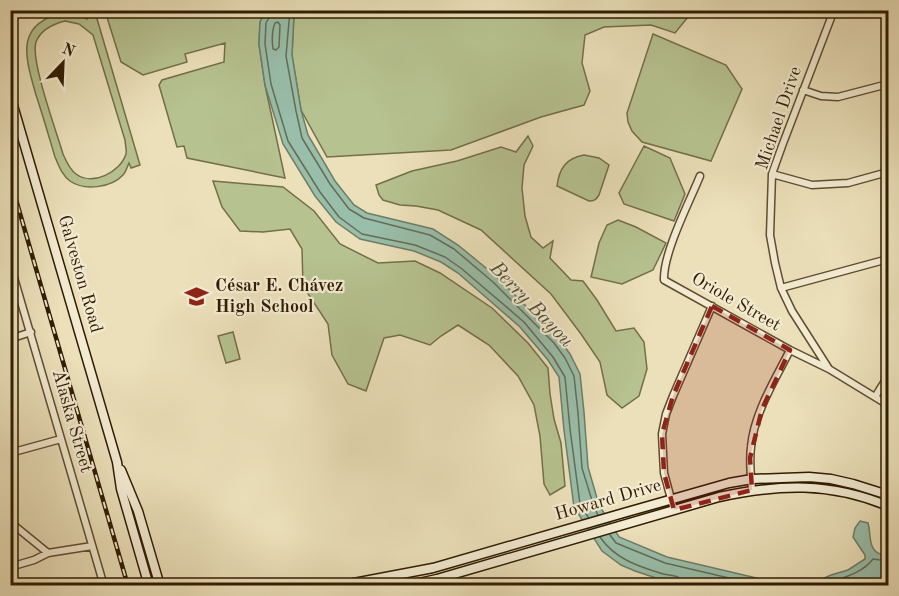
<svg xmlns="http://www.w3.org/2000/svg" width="899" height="596" font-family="'Old Standard TT',serif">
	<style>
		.green { fill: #b6c290; stroke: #736f48; stroke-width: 1.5; fill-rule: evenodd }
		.water { fill: #99beaa; stroke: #6f7d66; stroke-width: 1.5 }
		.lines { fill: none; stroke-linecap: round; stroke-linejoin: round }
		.shore { stroke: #646d56; stroke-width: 1.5 }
		.minor-casing { stroke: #5f4d2f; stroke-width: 9 }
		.secondary-casing { stroke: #301c01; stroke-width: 11 }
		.minor { stroke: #f2ebd2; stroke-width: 6 }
		.secondary { stroke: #f2ebd2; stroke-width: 8 }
		.rail-casing { stroke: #301c01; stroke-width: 4.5 }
		.rail { stroke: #f2ebd2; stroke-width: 2; stroke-dasharray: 7; stroke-linecap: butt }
		.marked { fill: #8f2418; fill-opacity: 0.2; stroke: #8f2418; stroke-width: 4.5; stroke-dasharray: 12 8; stroke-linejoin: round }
		.labels { text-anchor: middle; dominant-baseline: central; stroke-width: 4.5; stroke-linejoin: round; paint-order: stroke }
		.street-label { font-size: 18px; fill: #301c01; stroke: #f2ebd2 }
		.poi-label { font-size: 18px; font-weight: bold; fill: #301c01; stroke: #f2ebd2; text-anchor: start }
		.water-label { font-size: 20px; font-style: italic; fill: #504d34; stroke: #f2ebd2 }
	</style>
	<rect width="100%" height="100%" fill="#ebe0ba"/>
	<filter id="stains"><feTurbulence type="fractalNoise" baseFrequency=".00333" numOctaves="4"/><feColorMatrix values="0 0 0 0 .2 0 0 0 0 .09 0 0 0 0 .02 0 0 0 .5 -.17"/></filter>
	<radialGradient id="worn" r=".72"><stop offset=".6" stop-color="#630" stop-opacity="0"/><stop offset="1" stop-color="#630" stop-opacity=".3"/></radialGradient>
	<!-- green -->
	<path class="green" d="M105,11H266L260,22L259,44L265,85L285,178L187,158L184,146L177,147L159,85L162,80L224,62L225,43L185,54L187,62L143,75L121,62Z
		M296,11H693L675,33L651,25L604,27L585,35L582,63L590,91L584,105L541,117L451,150L327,157L301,110L292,55L294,14Z
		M65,12L75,13L87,19V14L95,12L140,165L131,168L129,163C127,167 126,172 123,175C111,188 84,191 70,181C62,175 59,166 55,157C49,137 43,116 36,95C25,56 14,24 65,12ZM65,21L79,24L93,35L125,140C125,144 127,150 126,154C120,173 92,186 76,174C69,169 66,161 63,154C57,133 30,60 36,42C41,29 53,24 65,21Z
		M653,34L726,65L742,89L711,161L642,142L632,131L628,122L627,113Z
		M528,136L533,146L524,165L522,188L525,216L531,237L543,248L553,241L550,258L571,280L583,281L597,300L616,331L634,328L644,342L647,369L639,396L622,408L607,395L600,362L581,334L551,294L481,230L438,210L416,206L400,205L383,200L379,195L376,185L412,171L457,161L501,147L516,152Z
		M644,146L670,158L685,194L674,221L624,204L619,193Z
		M584,155L599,158L609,165L599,195C596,200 594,201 589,201L557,186C559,169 566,158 584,155Z
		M213,181L283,187L314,211L340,244L378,263L415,261L440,273L492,308L528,343L548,368L550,394L554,419L561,443L565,486L550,495L544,484L540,436L534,405L518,376L489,345L458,325L441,336L430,345L400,335L384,338L366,391L348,384L332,355L328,324L303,286L302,249L290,229L263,232L240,231L222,207Z
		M618,220L636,227L666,243L653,270L622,284L591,277L599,243L607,225Z
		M233,332L240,359L226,363L218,336Z"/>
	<!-- water -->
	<path class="water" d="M266,11H296L294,14L292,55L301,110L308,135L335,181L354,205L367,213L433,229L458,245L497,277L559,339L570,354L580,374L584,412L588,467L599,505L619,537L667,557L774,582L805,584L814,580H820L831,575L848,570L865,559V555L853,537L855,528L860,521L868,523C871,532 868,548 878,553C881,555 885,555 888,556V578L875,579L860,586L691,585L662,580L635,571L621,565L602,551L574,507L564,430L559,377L548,360L520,327L458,273L441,262L414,251L360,239L336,222L315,196L283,144L265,85L259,44L260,22Z"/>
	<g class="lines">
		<!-- shore -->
		<path class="shore" d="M271,10V14L266,23L265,44L271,84L288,141L320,192L339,217L362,234L415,245L445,257L462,269L524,322L553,357L565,377L570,429L580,504L588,517
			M290,10L286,56L296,111L302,138L330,184L349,209L364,218L430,235L454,249L493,282L554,343L565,358L574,376L578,413L582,468L594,507L598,515
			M278,22L280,25L279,47L276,50L273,49C272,41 272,30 275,23Z
			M610,535L616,543L665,563L763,586
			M600,537C614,558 637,566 660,573C665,575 673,575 678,577C682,580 682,581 682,586
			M821,586C839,578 861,575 873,559L888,561"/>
		<defs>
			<path id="minor" d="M803,90L821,96L838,97L888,84
				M772,174L812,185L848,183L888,172
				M700,176C689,203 663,253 664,280L790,350L829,369L888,405
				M10,264L104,586
				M781,288L888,259
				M10,339L31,332
				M829,369L792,311L781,288L775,263L770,235L772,174L782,146L834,10
				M875,397L888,376
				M10,453L61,439
				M752,490C751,476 749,461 751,447C754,413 775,380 790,350
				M674,510L664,473L662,434L666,414L673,396L712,306
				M10,522L48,553
				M10,567L34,560L48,553L92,546"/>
			<path id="secondary" d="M10,95L117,462L121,489L149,586
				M121,470L138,511L160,586
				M338,586L433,568L627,512L729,483L752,479L809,477L831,479L853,484L888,495
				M405,586L437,579L719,497C780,484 830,482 888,506"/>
		</defs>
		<!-- minor casing -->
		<use href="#minor" class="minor-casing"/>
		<!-- secondary casing -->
		<use href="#secondary" class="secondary-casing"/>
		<!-- minor -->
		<use href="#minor" class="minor"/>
		<!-- secondary -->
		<use href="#secondary" class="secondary"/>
		<defs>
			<path id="rail" d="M10,179L128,586"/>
		</defs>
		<!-- rail casing -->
		<use href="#rail" class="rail-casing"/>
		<!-- rail -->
		<use href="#rail" class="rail"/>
	</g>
	<!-- marked area -->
	<path class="marked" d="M712,306L790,350L762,409L750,458L752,490L674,510L664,473L662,434L673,396Z"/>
	<!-- icons -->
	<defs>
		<symbol id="school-bare" viewBox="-9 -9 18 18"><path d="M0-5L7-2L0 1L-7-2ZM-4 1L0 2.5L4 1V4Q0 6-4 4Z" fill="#8f2418" stroke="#f2ebd2" stroke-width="2.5" paint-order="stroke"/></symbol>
	</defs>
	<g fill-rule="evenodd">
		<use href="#school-bare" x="180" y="280" width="33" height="33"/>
	</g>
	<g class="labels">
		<!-- street labels -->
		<g class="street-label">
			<text transform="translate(779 118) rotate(-71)">Michael Drive</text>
			<text transform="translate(80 274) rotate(74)">Galveston Road</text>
			<text transform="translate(736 302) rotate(30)">Oriole Street</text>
			<text transform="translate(72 421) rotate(74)">Alaska Street</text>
			<text transform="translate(608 500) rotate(-16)">Howard Drive</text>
		</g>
		<!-- poi labels -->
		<g class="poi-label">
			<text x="215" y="286">César E. Chávez<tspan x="215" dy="21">High School</tspan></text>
		</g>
		<!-- water labels -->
		<g class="water-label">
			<text transform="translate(531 305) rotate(46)">Berry Bayou</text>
		</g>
	</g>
	<!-- margin -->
	<rect width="899" height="596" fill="none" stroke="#ebe0ba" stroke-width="36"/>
	<rect x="12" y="12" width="875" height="572" fill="none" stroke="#301c01" stroke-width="3"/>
	<rect x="18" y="18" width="863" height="560" fill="none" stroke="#301c01" stroke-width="1.5"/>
	<!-- north arrow -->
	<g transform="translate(63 63) rotate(23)" stroke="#f2ebd2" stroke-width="4.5" paint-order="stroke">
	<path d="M0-4.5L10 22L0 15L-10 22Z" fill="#301c01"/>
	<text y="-9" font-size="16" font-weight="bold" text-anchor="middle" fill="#301c01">N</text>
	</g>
	<rect width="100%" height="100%" filter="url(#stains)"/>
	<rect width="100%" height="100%" fill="url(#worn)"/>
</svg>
